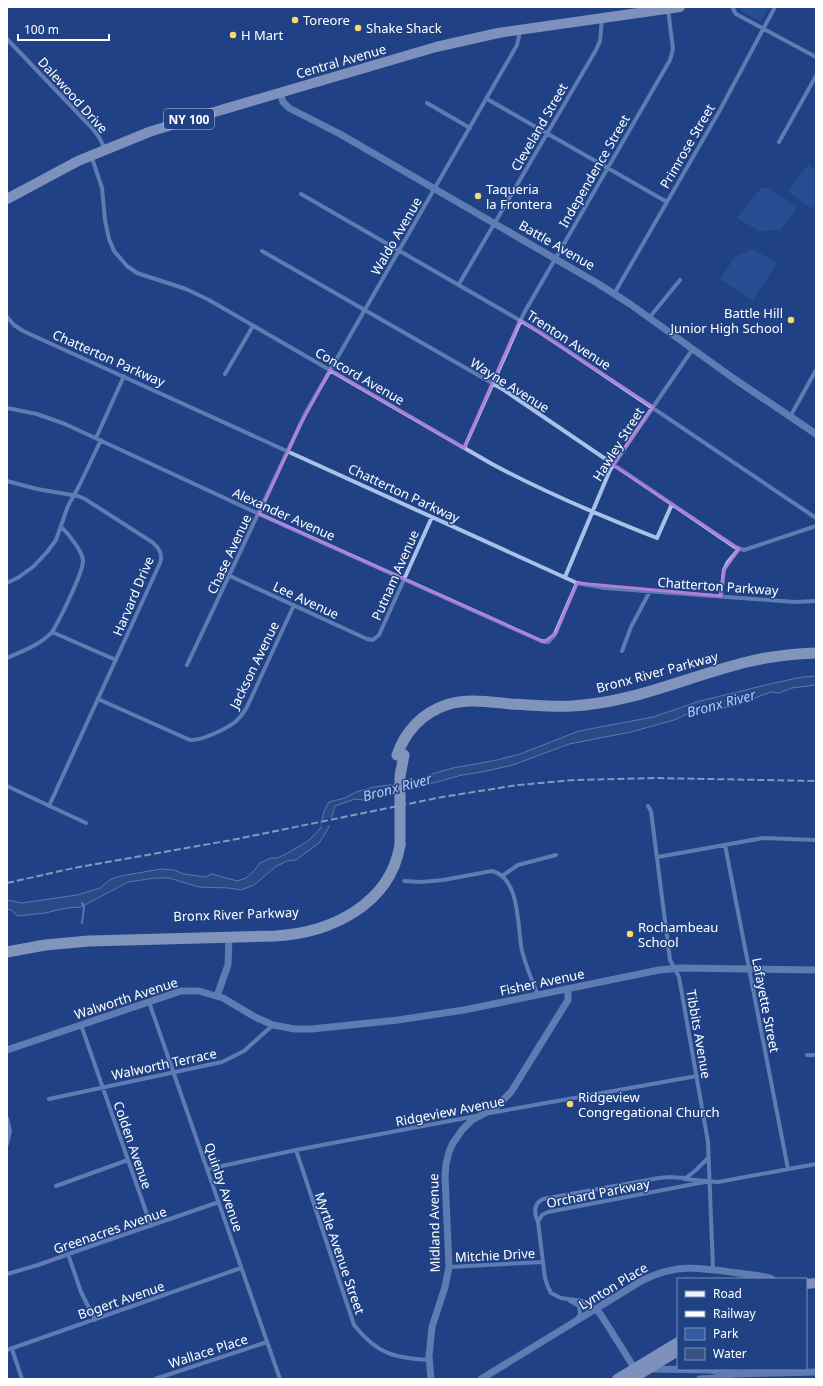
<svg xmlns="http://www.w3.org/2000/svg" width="823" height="1386" font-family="'Noto Sans',sans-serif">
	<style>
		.green { fill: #345ba2 }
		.water { fill: #395283; stroke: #9db9eb }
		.pier { fill: #204285 }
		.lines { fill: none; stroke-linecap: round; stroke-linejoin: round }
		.stream { stroke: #9db9eb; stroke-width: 2 }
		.minor { stroke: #a9c0e9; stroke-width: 4 }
		.tertiary { stroke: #a9c0e9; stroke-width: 7 }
		.primary { stroke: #edf2fe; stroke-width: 10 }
		.trunk { stroke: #f6f8fe; stroke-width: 11 }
		.rail { stroke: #fff; stroke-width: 2; stroke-dasharray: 7 3; stroke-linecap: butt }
		.trunk-bridge { stroke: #f6f8fe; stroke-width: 11 }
		.marked { fill: none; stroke: #b080d9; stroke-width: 3; stroke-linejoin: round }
		.poi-dot { fill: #f6dc6a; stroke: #204285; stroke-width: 1.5 }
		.labels { text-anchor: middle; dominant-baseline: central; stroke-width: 3; stroke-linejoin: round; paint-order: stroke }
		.shield { fill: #204285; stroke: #bcc6da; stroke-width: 1 }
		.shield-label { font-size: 12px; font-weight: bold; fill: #fff }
		.poi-label { font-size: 13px; fill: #fff; stroke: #204285; text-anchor: start }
		.street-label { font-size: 13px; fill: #fff; stroke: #204285 }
		.water-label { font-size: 14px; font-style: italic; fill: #b5caf1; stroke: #204285 }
	</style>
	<rect width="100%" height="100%" fill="#204285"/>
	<!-- green -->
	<path class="green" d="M750,7H767L768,9L761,21L741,11L742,8Z
		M808,165L816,171V203L812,209L788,191Z
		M761,188H769L797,208L780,230L759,231L737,218Z
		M753,249L777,263L753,300L720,279L735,257Z"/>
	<!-- water -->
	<path class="water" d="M816,676V685L792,688L779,693L771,692L731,707L694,711L674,720L631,732L569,744L513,765L482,772L462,775L411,789L386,791L379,793L374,797L363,800L355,799L335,806L328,829L319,843L296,860L287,861L275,867L254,885L241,890L229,888L199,887L169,878H155L128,882L81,907L67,908L45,913L18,916L10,909L7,910V900L22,903L77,895L100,888L111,879L121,876L161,869L174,870L184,874L205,877L212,874L237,881L246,878L254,871L260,863L271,858H277L286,854L308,841L320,829L324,811L329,802L345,798L356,792L374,787L420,781L429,775L453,768L497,760L520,754L579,731L653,717L700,701L774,683L802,677Z"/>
	<!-- pier -->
	<path class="pier" d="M334,817L331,825L320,827L322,820Z"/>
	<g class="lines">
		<!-- stream -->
		<path class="stream" d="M82,923L84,907L82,903"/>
		<!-- minor -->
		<path class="minor" d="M732,7L736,14L816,57
			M7,39L92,128L99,137L105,149
			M487,99L667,202
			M427,103L470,128
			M779,142L816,76
			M91,155L102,188L105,220L109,239L114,251L127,266L137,273L186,289L209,300L492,464C546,493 601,516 657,538L672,504
			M301,194L540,332L816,518
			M262,251L504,390L735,547L744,550L816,526
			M459,284L596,50L600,41L602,19
			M614,294L720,110L775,7
			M7,317L14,325L23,331L577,583L605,588L795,602L816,601
			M649,318L680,280
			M225,374L253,326
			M7,408L37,414L65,424L259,514L541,641L548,642L554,636L577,583
			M790,417L816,370
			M96,438L124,376
			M464,448L524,313L670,60L673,49L668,9
			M7,481L37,489L78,496L85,499L152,542C159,548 163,554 160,563L49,806
			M230,576L367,639L373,640L379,635L432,517
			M565,577L610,470L692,350
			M7,583L19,577L34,566L47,552L56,540L68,506L79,486L101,440
			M721,596L724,570L728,562L739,549
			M52,632L116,660
			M622,651L631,627L650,591
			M7,658C23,651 40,645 52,632C59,621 84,571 83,560C82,551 68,533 61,527
			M187,665L305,414L517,45L519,36V31
			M98,699L190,740C201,741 226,729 235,722C240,718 244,712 247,707L294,605
			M7,786L86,823
			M648,806L651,811L670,960L679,977L708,1142L713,1269
			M725,845L788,1169
			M658,857L763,838L816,840
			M502,876L518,865L556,855
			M404,881L421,882L443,880L492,871C521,878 517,928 522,951C526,966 532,981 538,995
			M149,1002L280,1379
			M81,1025L151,1226
			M807,1055H816
			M49,1099L222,1062L244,1051L273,1025
			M490,1113L697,1076
			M7,1118L10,1131L7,1144
			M296,1150L354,1325C377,1354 394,1358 429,1360
			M208,1169L296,1150L476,1116
			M684,1179L718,1182L816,1164
			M56,1186L128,1160
			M538,1222L542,1215L548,1212L710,1181
			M68,1254L81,1292L95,1320
			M449,1267L543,1262
			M7,1274L38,1265L91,1246L219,1202
			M570,1301L579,1306L580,1314L577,1319
			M596,1309L582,1301L561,1298L551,1293L548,1287L545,1278L538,1222C534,1213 533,1204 543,1199L659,1178L669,1177L686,1178L696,1170L708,1158
			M12,1349L22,1379
			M7,1350L241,1268
			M155,1379L267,1342"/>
		<!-- tertiary -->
		<path class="tertiary" d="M280,93L283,102L289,108L340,134L597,283L630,304L733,378L816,434
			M217,996L228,965L229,937
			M7,1050L181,991H199L223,998L255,1017L273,1025L295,1029H312L398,1020L464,1010L659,970L680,968L816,970
			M596,1309L601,1315L635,1369H638
			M650,1369L711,1370L734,1374L816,1372
			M431,1379L429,1356L432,1327L445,1287L449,1267L445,1177L446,1164L449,1152L453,1143L462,1130L472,1120L495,1108L511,1092L568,1000V989
			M481,1379L643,1280C678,1263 701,1268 738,1273C749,1275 761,1275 772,1279
			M700,1379L716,1378L730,1375"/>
		<!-- primary -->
		<path class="primary" d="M7,199L78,161L149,132L194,118L436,47L498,33L680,7
			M806,1284L816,1283
			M617,1379L678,1342
			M632,1379L678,1351"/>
		<!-- trunk -->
		<path class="trunk" d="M397,755C405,732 422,713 446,705C467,698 490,702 511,704C532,705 552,707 572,706C633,703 689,676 747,662C770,656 793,654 816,653
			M7,952L45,945L89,941L275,936C330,933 390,905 400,845"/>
		<!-- rail -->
		<path class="rail" d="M7,883L74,868L232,840L442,797L518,785L574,780L654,778L816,781"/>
		<!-- trunk-bridge -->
		<path class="trunk-bridge" d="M400,845V776L404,755"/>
	</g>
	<!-- marked area -->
	<path d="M0 0H823V1386H0ZM520,320L653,407L613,465L739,549L724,570L721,596L577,583L556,633L544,642L259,514L300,425L330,370L464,448Z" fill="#204285" fill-opacity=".55" fill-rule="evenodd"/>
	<path class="marked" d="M520,320L653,407L613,465L739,549L724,570L721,596L577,583L556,633L544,642L259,514L300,425L330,370L464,448Z"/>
	<!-- markers -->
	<g class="poi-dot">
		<circle cx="295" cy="20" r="4"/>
		<circle cx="358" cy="28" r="4"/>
		<circle cx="233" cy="35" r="4"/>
		<circle cx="478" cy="196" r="4"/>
		<circle cx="791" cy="320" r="4"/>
		<circle cx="630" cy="934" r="4"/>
		<circle cx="570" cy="1104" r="4"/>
	</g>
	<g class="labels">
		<!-- shield labels -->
		<rect class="shield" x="164" y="109" width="50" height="20" rx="3"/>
		<g class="shield-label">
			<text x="189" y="119">NY 100</text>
		</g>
		<!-- poi labels -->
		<g class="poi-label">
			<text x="303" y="20">Toreore</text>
			<text x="366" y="28">Shake Shack</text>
			<text x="241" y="35">H Mart</text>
			<text x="486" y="189">Taqueria<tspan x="486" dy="15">la Frontera</tspan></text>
			<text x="783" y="313" text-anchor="end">Battle Hill<tspan x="783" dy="15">Junior High School</tspan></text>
			<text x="638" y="927">Rochambeau<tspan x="638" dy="15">School</tspan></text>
			<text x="578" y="1097">Ridgeview<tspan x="578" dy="15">Congregational Church</tspan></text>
		</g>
		<!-- street labels -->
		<g class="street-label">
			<text transform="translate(341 61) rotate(-16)">Central Avenue</text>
			<text transform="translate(73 95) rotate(48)">Dalewood Drive</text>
			<text transform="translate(539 127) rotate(-60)">Cleveland Street</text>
			<text transform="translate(687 146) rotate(-60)">Primrose Street</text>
			<text transform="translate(594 171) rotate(-60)">Independence Street</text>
			<text transform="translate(396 236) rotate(-60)">Waldo Avenue</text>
			<text transform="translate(557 245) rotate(30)">Battle Avenue</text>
			<text transform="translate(569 340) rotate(33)">Trenton Avenue</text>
			<text transform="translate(109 358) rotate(24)">Chatterton Parkway</text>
			<text transform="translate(360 376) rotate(30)">Concord Avenue</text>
			<text transform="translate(510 385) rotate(32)">Wayne Avenue</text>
			<text transform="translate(618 444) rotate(-58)">Hawley Street</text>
			<text transform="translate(404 493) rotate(25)">Chatterton Parkway</text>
			<text transform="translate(284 514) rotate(24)">Alexander Avenue</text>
			<text transform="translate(229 554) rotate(-65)">Chase Avenue</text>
			<text transform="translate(395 575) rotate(-66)">Putnam Avenue</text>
			<text transform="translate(718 586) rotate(4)">Chatterton Parkway</text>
			<text transform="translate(133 596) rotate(-67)">Harvard Drive</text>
			<text transform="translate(306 600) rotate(25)">Lee Avenue</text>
			<text transform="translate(254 665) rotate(-64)">Jackson Avenue</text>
			<text transform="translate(657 672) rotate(-15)">Bronx River Parkway</text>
			<text transform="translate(236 914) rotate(-2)">Bronx River Parkway</text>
			<text transform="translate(542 982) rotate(-12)">Fisher Avenue</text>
			<text transform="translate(126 998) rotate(-18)">Walworth Avenue</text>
			<text transform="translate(766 1005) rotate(79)">Lafayette Street</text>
			<text transform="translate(699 1034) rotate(80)">Tibbits Avenue</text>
			<text transform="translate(164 1064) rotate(-12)">Walworth Terrace</text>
			<text transform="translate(450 1111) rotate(-11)">Ridgeview Avenue</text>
			<text transform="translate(133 1145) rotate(71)">Colden Avenue</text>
			<text transform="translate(224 1187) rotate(71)">Quinby Avenue</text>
			<text transform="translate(598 1193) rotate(-11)">Orchard Parkway</text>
			<text transform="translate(434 1223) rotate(-91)">Midland Avenue</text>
			<text transform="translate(110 1230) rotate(-19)">Greenacres Avenue</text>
			<text transform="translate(340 1253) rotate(71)">Myrtle Avenue Street</text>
			<text transform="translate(495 1255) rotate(-3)">Mitchie Drive</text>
			<text transform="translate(613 1286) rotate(-31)">Lynton Place</text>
			<text transform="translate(121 1300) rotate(-19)">Bogert Avenue</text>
			<text transform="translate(208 1351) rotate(-18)">Wallace Place</text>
		</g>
		<!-- water labels -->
		<g class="water-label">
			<text transform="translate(721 703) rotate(-15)">Bronx River</text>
			<text transform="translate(397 787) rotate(-15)">Bronx River</text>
		</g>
	</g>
	<!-- border -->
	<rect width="823" height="1386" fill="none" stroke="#ffffff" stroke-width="16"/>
	<!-- legend -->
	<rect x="677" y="1278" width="130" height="92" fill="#204285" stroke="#798eb6"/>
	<rect x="685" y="1291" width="20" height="6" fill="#edf2fe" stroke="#798eb6"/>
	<text x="713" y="1298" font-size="12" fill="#ffffff">Road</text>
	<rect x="685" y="1311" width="20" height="6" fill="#ffffff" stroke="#798eb6"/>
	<text x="713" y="1318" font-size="12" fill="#ffffff">Railway</text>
	<rect x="685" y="1328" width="20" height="12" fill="#345ba2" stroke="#798eb6"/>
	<text x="713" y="1338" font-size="12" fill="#ffffff">Park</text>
	<rect x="685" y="1348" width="20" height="12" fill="#395283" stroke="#798eb6"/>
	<text x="713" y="1358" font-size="12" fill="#ffffff">Water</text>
	<!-- scale -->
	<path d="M18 34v6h91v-6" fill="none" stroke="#ffffff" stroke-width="2"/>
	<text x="24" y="34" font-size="12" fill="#ffffff" stroke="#204285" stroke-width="3" paint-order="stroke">100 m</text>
</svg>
